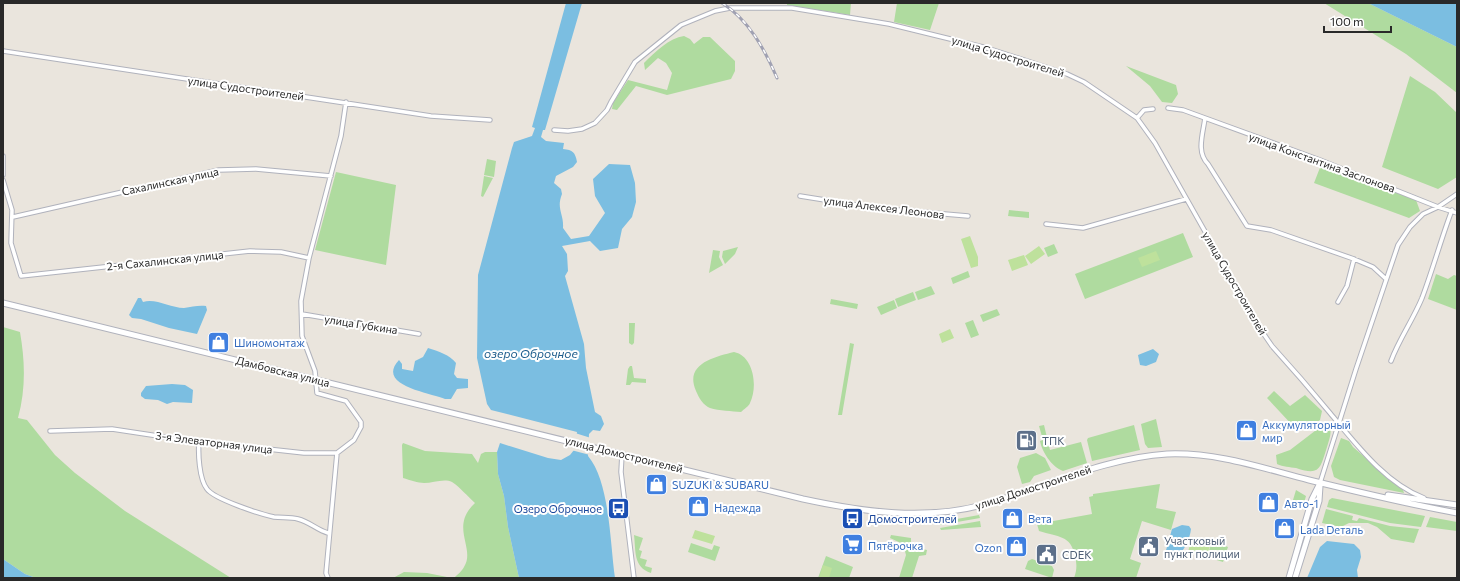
<svg xmlns="http://www.w3.org/2000/svg" width="1460" height="581" font-family="Commissioner,sans-serif">
	<style>
		.green { fill: #afdb9f }
		.pitch { fill: #bee19c }
		.water { fill: #7bbee1 }
		.pier { fill: #eae5dd }
		.lines { fill: none; stroke-linecap: round; stroke-linejoin: round }
		.minor-casing { stroke: #b0b2bc; stroke-width: 5.5 }
		.secondary-casing { stroke: #b0b2bc; stroke-width: 7 }
		.minor { stroke: #fff; stroke-width: 3.5 }
		.secondary { stroke: #fff; stroke-width: 5 }
		.rail-casing { stroke: #a0a1b2; stroke-width: 3 }
		.rail { stroke: #fff; stroke-width: 1.5; stroke-dasharray: 4.5; stroke-linecap: butt }
		.labels { text-anchor: middle; dominant-baseline: central; stroke-width: 4; stroke-linejoin: round; paint-order: stroke }
		.street-label { font-size: 11px; fill: #292929; stroke: #fff }
		.shop-label { font-size: 11px; fill: #366cbe; stroke: #fff; text-anchor: start }
		.service-label { font-size: 11px; fill: #4e5e75; stroke: #fff; text-anchor: start }
		.transit-label { font-size: 11px; fill: #164399; stroke: #fff; text-anchor: end }
		.water-label { font-size: 12px; font-style: italic; fill: #1c5c8b; stroke: #fff }
	</style>
	<rect width="100%" height="100%" fill="#eae5dd"/>
	<!-- green -->
	<path class="green" d="M787,3H851L850,15L787,5Z
		M897,3H939L930,30L894,22Z
		M1324,3H1368L1457,47V93L1406,54Z
		M684,36L690,39L694,44L703,37H710L735,61V71L731,79L667,95L636,86L617,110L612,109L613,103L628,80L667,90L672,73L666,63L658,58L645,70L644,63C655,52 669,38 684,36Z
		M1126,66L1176,85L1178,94L1172,103L1162,102L1150,86Z
		M1410,76L1435,92L1457,113V177L1438,189L1382,167Z
		M487,159L496,161L494,177L484,175Z
		M1321,165L1416,200L1420,211L1409,218L1314,183Z
		M336,172L396,185L386,265L315,250Z
		M484,176L493,178L483,197L481,196Z
		M1009,210L1029,212V218L1008,216Z
		M1183,233L1193,257L1085,299L1075,274Z
		M1054,244L1058,253L1048,257L1044,248Z
		M738,247L735,254L725,264L722,257L723,251Z
		M713,250L720,251L719,257L723,265L709,273Z
		M968,271L970,277L953,284L951,278Z
		M1436,274L1448,279L1454,275L1457,276V310L1428,299Z
		M931,286L935,294L918,300L915,292Z
		M913,292L916,300L898,307L895,299Z
		M831,299L858,304L857,309L830,304Z
		M894,300L897,308L881,315L877,307Z
		M997,309L1000,315L983,322L980,315Z
		M973,320L979,335L971,338L965,323Z
		M629,323H635L634,343L632,345L629,343Z
		M3,327L20,332C25,361 26,389 18,418L27,420L55,455L75,473L125,511L231,578H36L25,574L3,559Z
		M850,343L854,344L842,415H838Z
		M734,352C754,356 758,387 750,403C749,406 744,409 741,412C732,411 719,411 710,408C703,405 699,398 696,391C684,364 714,357 734,352Z
		M630,366H632L634,378L646,379V383L632,382L630,385H626L628,369Z
		M1274,391L1290,406L1305,395L1322,411L1320,420L1309,427L1303,429L1294,427L1267,398Z
		M1156,419L1162,447L1148,448L1145,444L1141,424Z
		M1324,424L1330,426C1332,433 1329,440 1327,447C1320,469 1320,476 1296,468C1290,467 1283,467 1277,464L1276,455L1290,450Z
		M1044,425L1050,450L1081,442L1087,463L1063,471C1052,467 1042,452 1040,441L1043,440L1039,426Z
		M1134,425L1140,450L1092,461L1087,440L1088,438Z
		M1341,438L1349,441L1353,447L1403,490L1404,493L1340,480L1334,477L1331,466Z
		M403,443L425,451L472,454L478,463L481,454L485,452H497L498,474L504,496L508,527L519,578H454C457,575 462,571 464,567C476,548 449,527 475,503C467,496 461,488 452,482C444,478 433,483 424,483C418,483 410,480 403,478L402,445Z
		M1036,453L1045,458L1051,470L1034,476L1030,482L1022,484L1017,467L1020,458Z
		M1160,484L1156,508L1176,512L1171,530L1142,521L1130,559L1141,563L1136,578H1074C1077,570 1077,565 1075,556C1071,535 1058,537 1039,531L1037,524L1092,514L1089,497L1093,496V494Z
		M1296,490L1306,496L1304,503L1293,500Z
		M1332,498L1425,516L1421,527L1390,523L1327,507L1329,500Z
		M1326,509L1353,516L1352,520L1357,521L1359,518L1390,526L1419,529L1414,543L1391,539L1377,527L1368,523H1349L1341,527L1322,523Z
		M979,515L980,518L940,525V522Z
		M1430,517L1457,522V531L1426,527Z
		M980,521L981,527L941,530L940,528Z
		M634,535L643,538L639,550L642,551L640,558L647,560L645,566L652,568L651,573C633,567 636,551 634,535Z
		M891,535L911,538V546L927,550L926,555L919,556L912,578H899L906,555L903,544L890,538Z
		M1212,541L1228,547L1223,562L1207,557Z
		M691,543L712,550L714,545L720,547L715,561L688,552Z
		M826,556L853,567L849,578H818Z
		M1032,559L1052,566L1054,570L1052,578L1025,569L1028,561Z
		M404,572L427,573L452,578H393Z"/>
	<!-- pitch -->
	<path class="pitch" d="M970,236L978,257V266L971,268L961,239Z
		M1039,246L1045,254L1031,264L1025,256Z
		M1156,251L1160,260L1142,267L1138,258Z
		M1024,255L1028,265L1012,271L1008,260Z
		M950,329L954,338L942,343L939,334Z
		M695,530L715,536L712,544L692,538Z
		M1192,537L1211,543L1206,558L1188,552Z
		M823,565L832,568L829,578H819Z"/>
	<!-- water -->
	<path class="water" d="M566,3H582L545,130H543L541,137L546,141L564,143L563,149C573,150 575,152 577,162L573,167L556,176L554,183L561,189L562,194C556,209 564,214 563,228L571,239L589,236L605,213L595,196L593,179L609,164L630,165L635,183L636,202L632,217L622,229L618,248L600,251L590,241L562,246L567,254L568,271L565,276L584,344L586,368L595,412L601,416L604,424L600,431L593,430L589,434L588,456C610,482 610,544 615,578H519L508,527L504,496L498,474L497,452L500,443L548,458L561,460L570,455L574,450L577,432L491,410L487,404L477,358L478,275L512,148L514,142L532,136L535,128L532,127Z
		M1368,3H1457V47L1376,7Z
		M138,298H141L143,302C156,298 170,308 184,308C192,307 198,305 206,306L207,310L197,334L169,328L141,319L132,318L129,315Z
		M428,348C438,351 450,355 456,363L454,374L457,378L468,379V388L457,389L451,399H445C431,393 375,386 399,360L402,364V369L413,371L415,361L423,357Z
		M1153,349L1159,354L1156,362L1146,366L1140,365L1138,355Z
		M172,384L185,385L193,390L192,403L173,402L167,404L158,400L145,399L141,396V393L146,386Z
		M1182,525L1189,526L1191,529C1190,539 1184,551 1176,558H1170L1165,554L1172,529Z
		M1327,541L1354,544L1360,550L1361,557L1357,570L1358,578H1307L1320,547Z
		M3,559L25,574L36,578H3Z"/>
	<!-- pier -->
	<path class="pier" d="M575,433L591,438L590,455L571,450Z"/>
	<g class="lines">
		<defs>
			<path id="minor" d="M3,51L431,116L490,120
				M1168,108L1183,110L1320,160L1438,207L1457,213
				M1137,118L1144,110L1153,109
				M1205,118C1203,134 1196,152 1208,164L1247,226L1271,230L1354,259L1373,267L1386,279
				M554,130L568,131L582,129L595,123L607,110L611,102L635,62L681,25L715,11L730,8H792L889,24L987,48L1067,74L1084,82L1137,118L1155,143L1259,327L1272,346C1292,368 1311,390 1330,413C1356,444 1385,483 1424,498
				M3,156V175
				M3,180L12,210L11,243L21,276L250,251L281,252L309,258
				M800,196L875,208L968,216
				M13,217L219,170L256,169L331,176
				M1046,224L1083,228L1186,199
				M1338,302L1347,286L1354,259
				M302,314L419,334
				M1391,361C1399,339 1413,320 1422,298C1433,269 1441,239 1452,210
				M50,431L112,429L178,439L304,453H337L354,440L361,427V422L346,401L317,393L315,371L302,336L301,301L309,258L341,136L346,102
				M199,441C198,453 199,479 207,489C214,499 260,514 274,517C282,518 290,517 298,519C310,522 317,530 328,533
				M622,454L621,472L634,578
				M1320,483L1356,369L1398,245L1410,227L1423,214L1438,207L1457,194
				M328,578L326,573L337,453"/>
			<path id="secondary" d="M3,303L803,499C863,512 926,521 986,504C1046,487 1104,458 1167,454C1217,452 1262,468 1309,480C1358,492 1408,504 1457,513
				M1388,495L1457,505
				M1289,578L1312,499L1320,483
				M1295,578L1319,501L1320,486"/>
		</defs>
		<!-- minor casing -->
		<use href="#minor" class="minor-casing"/>
		<!-- secondary casing -->
		<use href="#secondary" class="secondary-casing"/>
		<!-- minor -->
		<use href="#minor" class="minor"/>
		<!-- secondary -->
		<use href="#secondary" class="secondary"/>
		<defs>
			<path id="rail" d="M722,3C749,20 765,50 777,78"/>
		</defs>
		<!-- rail casing -->
		<use href="#rail" class="rail-casing"/>
		<!-- rail -->
		<use href="#rail" class="rail"/>
	</g>
	<!-- icons -->
	<defs>
		<symbol id="shop-square" viewBox="-11 -11 22 22"><rect x="-9" y="-9" width="18" height="18" rx="4" fill="#3f7fe0" stroke="#fff"/><path d="M-5-2.5h2.3a2.7 3.5 0 0 1 5.4 0H5L5.5 6h-11ZM-1.5-2.5h3a1.5 2.3 0 0 0-3 0Z" fill="#fff"/></symbol>
		<symbol id="fuel-square" viewBox="-11 -11 22 22"><rect x="-9" y="-9" width="18" height="18" rx="4" fill="#5c6f8a" stroke="#fff"/><path d="M-5.5-6h7V0h2V4h1.3V-2.5L3-4.5l.8-.8L6-3V5H2.5V1h-1V6h-7ZM-4.2-4.7v3.2H.2V-4.7Z" fill="#fff"/></symbol>
		<symbol id="bus-square" viewBox="-11 -11 22 22"><rect x="-9" y="-9" width="18" height="18" rx="4" fill="#1a4fb4" stroke="#fff"/><path d="M-5-6H5V4H4V6H2V4H-2V6H-4V4H-5ZM-3.5-4V0h7V-4ZM-3.5 1.2v1.5H-2V1.2ZM2 1.2v1.5H3.5V1.2Z" fill="#fff"/></symbol>
		<symbol id="supermarket-square" viewBox="-11 -11 22 22"><rect x="-9" y="-9" width="18" height="18" rx="4" fill="#3f7fe0" stroke="#fff"/><path d="M-6-5.5h2.5l.6 2H6L4.5 2H-2.5L-4.4-4H-6ZM-1.5 3.2a1.3 1.3 0 1 0 .1 0ZM3 3.2a1.3 1.3 0 1 0 .1 0Z" fill="#fff"/></symbol>
		<symbol id="civic-square" viewBox="-11 -11 22 22"><rect x="-9" y="-9" width="18" height="18" rx="4" fill="#5c6f8a" stroke="#fff"/><path d="M-.6-6.5H3V-4.5H.6V-3L4-1V1h2V6H-6V1h2V-1L-.6-3ZM-1.2 2.5V6h2.4V2.5Z" fill="#fff"/></symbol>
	</defs>
	<g fill-rule="evenodd">
		<use href="#shop-square" x="206" y="330" width="25" height="25"/>
		<use href="#shop-square" x="1234" y="418" width="25" height="25"/>
		<use href="#fuel-square" x="1014" y="428" width="25" height="25"/>
		<use href="#shop-square" x="644" y="472" width="25" height="25"/>
		<use href="#shop-square" x="1256" y="490" width="25" height="25"/>
		<use href="#shop-square" x="686" y="494" width="25" height="25"/>
		<use href="#bus-square" x="606" y="496" width="25" height="25"/>
		<use href="#bus-square" x="840" y="506" width="25" height="25"/>
		<use href="#shop-square" x="1000" y="506" width="25" height="25"/>
		<use href="#shop-square" x="1272" y="516" width="25" height="25"/>
		<use href="#supermarket-square" x="840" y="532" width="25" height="25"/>
		<use href="#civic-square" x="1136" y="534" width="25" height="25"/>
		<use href="#shop-square" x="1004" y="534" width="25" height="25"/>
		<use href="#civic-square" x="1034" y="542" width="25" height="25"/>
	</g>
	<g class="labels">
		<!-- street labels -->
		<g class="street-label">
			<text transform="translate(1008 56) rotate(17)">улица Судостроителей</text>
			<text transform="translate(246 88) rotate(8)">улица Судостроителей</text>
			<text transform="translate(1322 162) rotate(20)">улица Константина Заслонова</text>
			<text transform="translate(170 181) rotate(-12)">Сахалинская улица</text>
			<text transform="translate(884 207) rotate(7)">улица Алексея Леонова</text>
			<text transform="translate(165 260) rotate(-6)">2-я Сахалинская улица</text>
			<text transform="translate(1235 283) rotate(60)">улица Судостроителей</text>
			<text transform="translate(361 324) rotate(9)">улица Губкина</text>
			<text transform="translate(283 371) rotate(14)">Дамбовская улица</text>
			<text transform="translate(214 442) rotate(7)">3-я Элеваторная улица</text>
			<text transform="translate(624 454) rotate(14)">улица Домостроителей</text>
			<text transform="translate(1033 487) rotate(-18)">улица Домостроителей</text>
		</g>
		<!-- shop labels -->
		<g class="shop-label">
			<text x="234" y="342">Шиномонтаж</text>
			<text x="1262" y="424">Аккумуляторный<tspan x="1262" dy="13">мир</tspan></text>
			<text x="672" y="484">SUZUKI &amp; SUBARU</text>
			<text x="1284" y="503">Авто-1</text>
			<text x="714" y="507">Надежда</text>
			<text x="1028" y="518">Вета</text>
			<text x="1300" y="529">Lada Dеталь</text>
			<text x="868" y="545">Пятёрочка</text>
			<text x="1002" y="547" text-anchor="end">Ozon</text>
		</g>
		<!-- service labels -->
		<g class="service-label">
			<text x="1042" y="440">ТПК</text>
			<text x="1164" y="540">Участковый<tspan x="1164" dy="13">пункт полиции</tspan></text>
			<text x="1062" y="554">CDEK</text>
		</g>
		<!-- transit labels -->
		<g class="transit-label">
			<text x="602" y="508">Озеро Оброчное</text>
			<text x="868" y="518" text-anchor="start">Домостроителей</text>
		</g>
		<!-- water labels -->
		<g class="water-label">
			<text x="531" y="353">озеро Оброчное</text>
		</g>
	</g>
	<!-- border -->
	<rect width="1460" height="581" fill="none" stroke="#292929" stroke-width="8"/>
	<!-- scale -->
	<path d="M1324 26v6h67v-6" fill="none" stroke="#292929" stroke-width="2"/>
	<text x="1330" y="26" font-size="12" fill="#292929" stroke="#ffffff" stroke-width="3" paint-order="stroke">100 m</text>
</svg>
